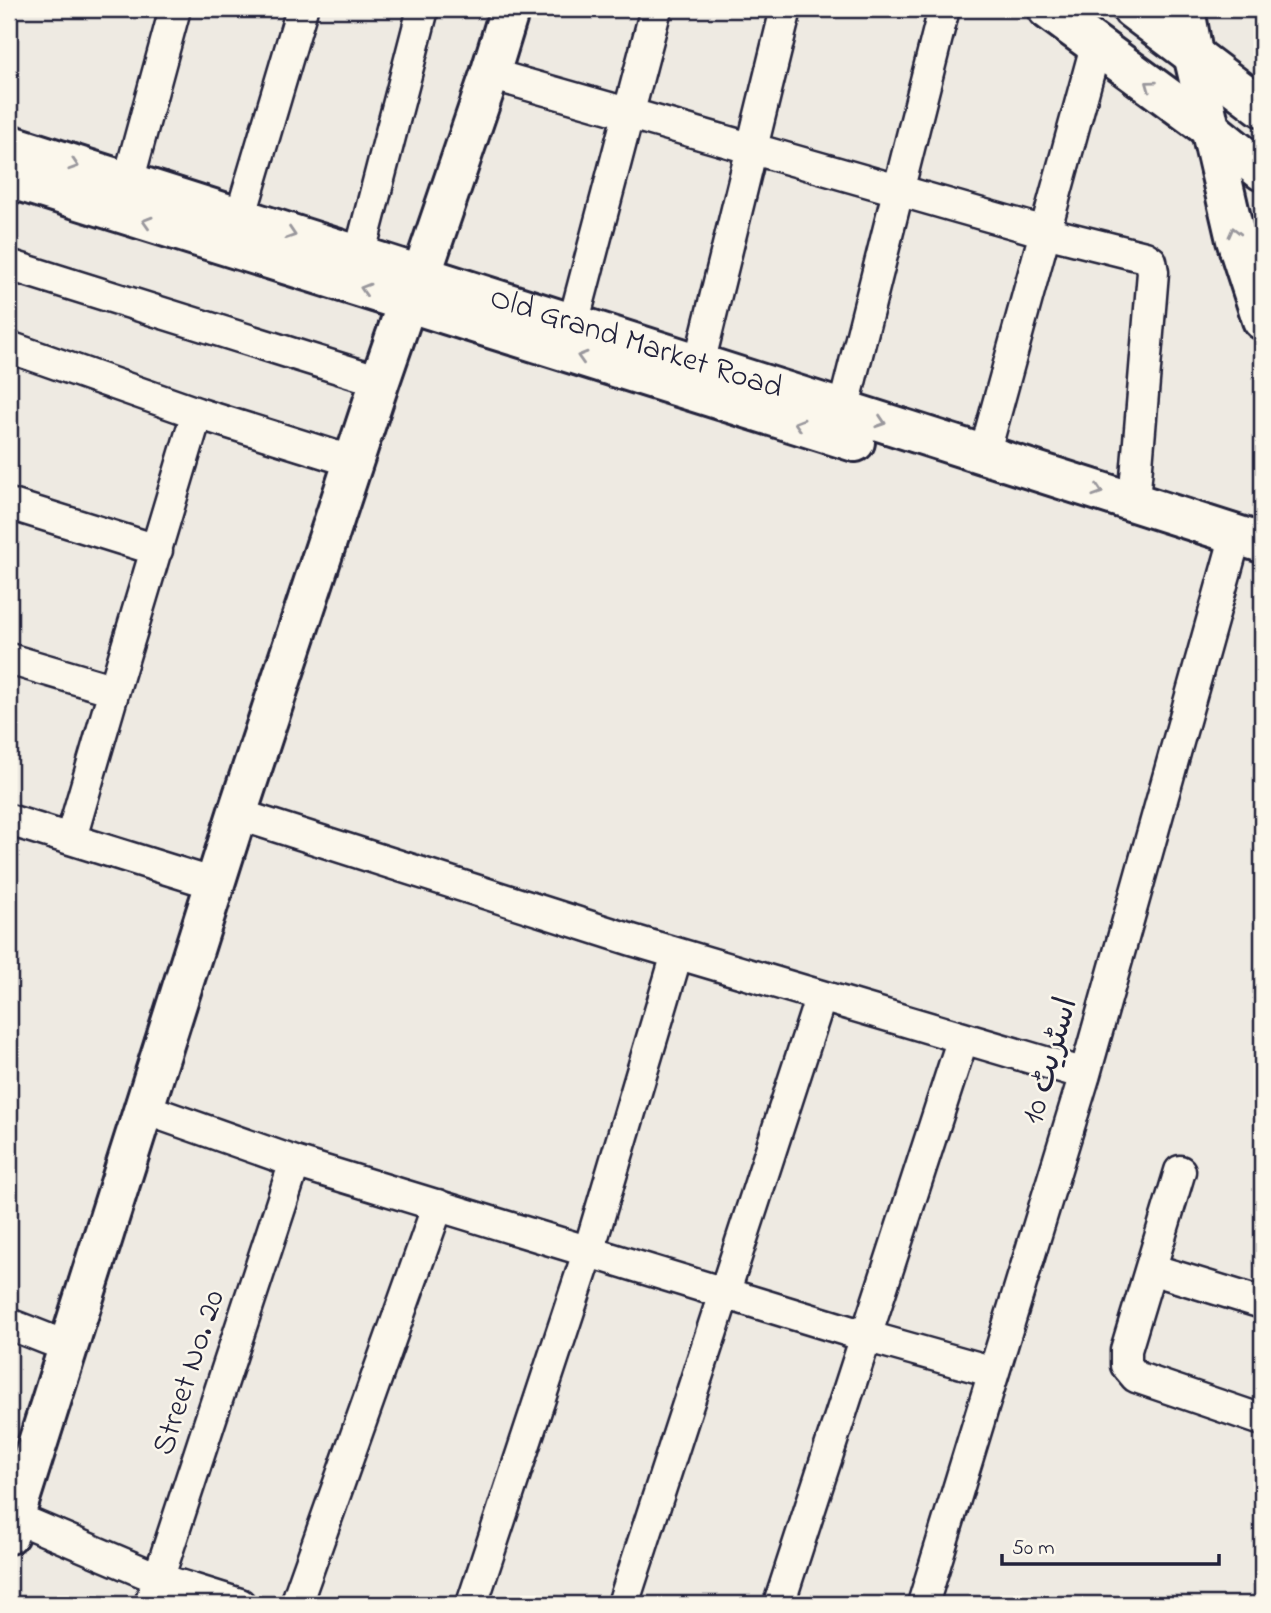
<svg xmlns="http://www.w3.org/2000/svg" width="1271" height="1613" font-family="'Indie Flower','Playpen Sans Arabic',sans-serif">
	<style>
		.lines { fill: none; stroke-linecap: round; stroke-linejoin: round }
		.street-casing { stroke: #22223b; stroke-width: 35 }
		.secondary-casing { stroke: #22223b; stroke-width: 44 }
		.primary-casing { stroke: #22223b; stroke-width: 44 }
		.highway-casing { stroke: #22223b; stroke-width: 44 }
		.street { stroke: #fbf7ec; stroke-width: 30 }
		.secondary { stroke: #fbf7ec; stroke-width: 38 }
		.primary { stroke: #fbf7ec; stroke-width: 38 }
		.highway { stroke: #fbf7ec; stroke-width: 38 }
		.oneway { stroke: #99979c }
		.labels { text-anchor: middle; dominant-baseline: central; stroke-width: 5; stroke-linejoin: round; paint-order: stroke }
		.street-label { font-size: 32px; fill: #22223b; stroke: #fbf7ec }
	</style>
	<rect width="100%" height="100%" fill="#eeeae2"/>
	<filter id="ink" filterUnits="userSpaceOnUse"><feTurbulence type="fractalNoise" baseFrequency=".0143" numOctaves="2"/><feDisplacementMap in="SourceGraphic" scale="14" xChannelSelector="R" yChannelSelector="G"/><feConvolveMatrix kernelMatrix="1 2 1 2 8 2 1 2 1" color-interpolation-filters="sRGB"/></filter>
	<g filter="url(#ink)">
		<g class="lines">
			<defs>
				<path id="street" d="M490,74L1045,232L1145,257L1151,261L1153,272L1134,502
					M128,182L175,9
					M240,218L302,9
					M359,256L423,9
					M9,265L380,381
					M573,324L656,9
					M9,347L197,413L354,462
					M699,364L786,9
					M843,410L944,9
					M984,455L1096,46
					M9,504L157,550
					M9,659L114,690L197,413
					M237,814L632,940L1085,1074
					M9,820L215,884
					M71,838L114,690
					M142,1108L295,1162L865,1336L994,1372
					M1180,1171L1126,1350V1365L1136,1377L1262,1420
					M1151,1269L1262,1303
					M9,1324L68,1347
					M9,1515L160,1579L240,1604
					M150,1604L295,1162
					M296,1604L438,1205
					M472,1604L589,1250L677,954
					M623,1604L821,996
					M779,1604L963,1038
					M923,1604L1085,1074L1236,535"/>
				<g id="secondary">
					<path d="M1185,9L1193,54"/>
					<path id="s1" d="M9,144L1262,543"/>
					<path d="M9,178L855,442"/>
					<path d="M9,1534L237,814L380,381L407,303L421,276L490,74L510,9"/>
				</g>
				<path id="primary" d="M1193,54L1236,240L1262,320"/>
				<path id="highway" d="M1047,9L1209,128L1262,171
					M1132,9L1262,107"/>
			</defs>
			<!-- street casing -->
			<use href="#street" class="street-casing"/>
			<!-- secondary casing -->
			<use href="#secondary" class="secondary-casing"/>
			<!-- primary casing -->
			<use href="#primary" class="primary-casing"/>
			<!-- highway casing -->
			<use href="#highway" class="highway-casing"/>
			<!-- street -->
			<use href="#street" class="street"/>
			<!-- secondary -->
			<use href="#secondary" class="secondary"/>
			<!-- primary -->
			<use href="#primary" class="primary"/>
			<!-- highway -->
			<use href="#highway" class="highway"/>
		</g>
		<!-- one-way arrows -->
		<defs><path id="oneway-chevron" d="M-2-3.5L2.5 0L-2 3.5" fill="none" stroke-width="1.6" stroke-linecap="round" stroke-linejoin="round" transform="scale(1.75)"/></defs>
		<g class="oneway">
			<use href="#oneway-chevron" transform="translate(1150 85) rotate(-144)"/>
			<use href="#oneway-chevron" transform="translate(74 165) rotate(18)"/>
			<use href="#oneway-chevron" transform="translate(147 222) rotate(-163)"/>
			<use href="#oneway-chevron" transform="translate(1234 232) rotate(-104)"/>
			<use href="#oneway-chevron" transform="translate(291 234) rotate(18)"/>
			<use href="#oneway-chevron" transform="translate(365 289) rotate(-163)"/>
			<use href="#oneway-chevron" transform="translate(582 357) rotate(-163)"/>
			<use href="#oneway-chevron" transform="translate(881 422) rotate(18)"/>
			<use href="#oneway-chevron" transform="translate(799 424) rotate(-163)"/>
			<use href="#oneway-chevron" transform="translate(1098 491) rotate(18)"/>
		</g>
	</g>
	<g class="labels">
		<!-- street labels -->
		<g class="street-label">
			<text stroke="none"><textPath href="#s1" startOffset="658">Old Grand Market Road</textPath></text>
			<text transform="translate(1051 1061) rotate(-74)">اسٹریٹ 10</text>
			<text transform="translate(190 1373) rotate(-72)">Street No. 20</text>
		</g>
	</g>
	<!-- margin -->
	<rect width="1271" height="1613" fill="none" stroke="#fbf7ec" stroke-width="35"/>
	<rect x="18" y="18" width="1236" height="1578" fill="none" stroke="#22223b" stroke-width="2.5" filter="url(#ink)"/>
	<!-- scale -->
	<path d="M1002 1554v10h217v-10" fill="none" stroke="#22223b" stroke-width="3.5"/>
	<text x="1012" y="1554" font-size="21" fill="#22223b" stroke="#fbf7ec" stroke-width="5" paint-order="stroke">50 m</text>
</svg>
